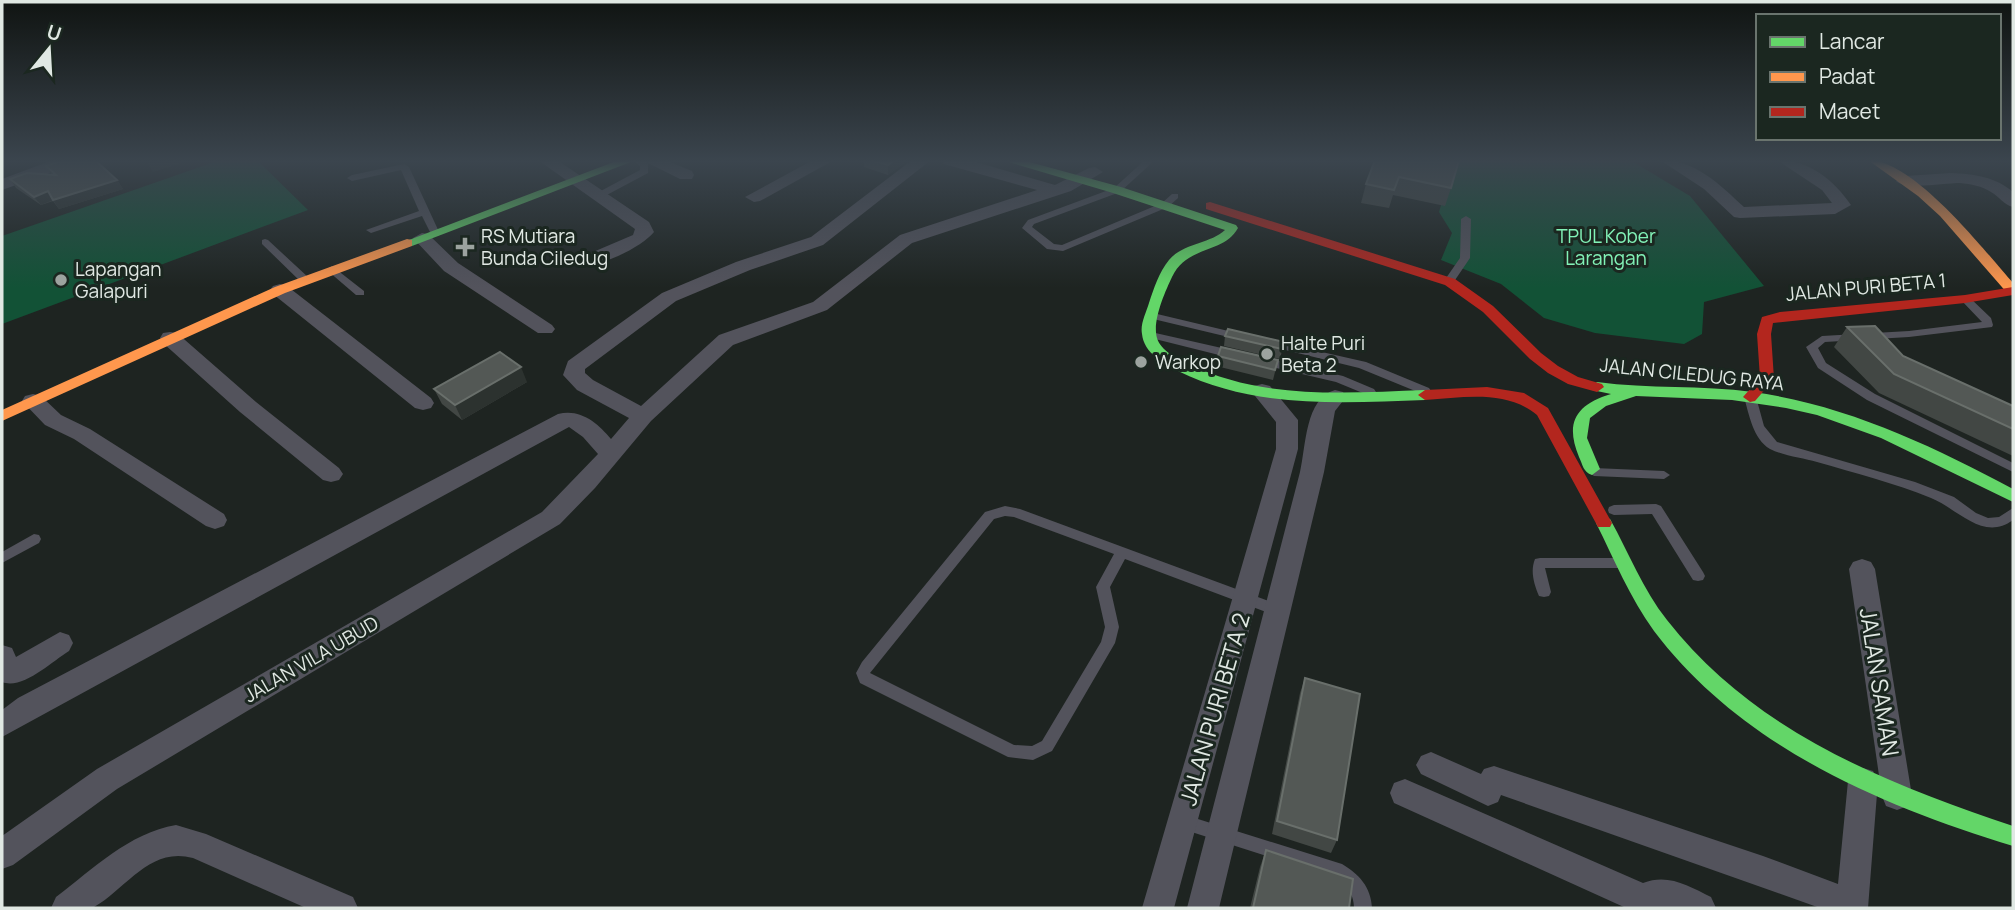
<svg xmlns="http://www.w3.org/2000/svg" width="2015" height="910" font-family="Manrope,sans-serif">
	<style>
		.green { fill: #125236 }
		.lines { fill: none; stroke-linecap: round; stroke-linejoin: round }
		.lane { fill: #53535c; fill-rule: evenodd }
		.street { fill: #53535c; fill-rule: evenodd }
		.fast { fill: #63d668; fill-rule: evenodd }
		.slow { fill: #ff974d; fill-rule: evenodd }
		.jam { fill: #b3261e; fill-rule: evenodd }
		.wall { fill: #424744 }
		.shaded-wall { fill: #2c322f }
		.building { fill: #535855; stroke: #696f6b; stroke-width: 2 }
		.poi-dot { fill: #9ca39f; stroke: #1b2720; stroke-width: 2.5 }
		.labels { text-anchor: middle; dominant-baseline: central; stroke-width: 6; stroke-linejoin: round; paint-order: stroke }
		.poi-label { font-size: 19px; fill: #e0e8e3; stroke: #1b2720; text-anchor: start }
		.park-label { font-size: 19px; fill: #82f2b7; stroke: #1b2720 }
		.street-label { font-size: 19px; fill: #e0e8e3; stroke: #1b2720 }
		.near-street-label { font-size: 23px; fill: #e0e8e3; stroke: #1b2720 }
	</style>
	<rect width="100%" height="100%" fill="#1e2421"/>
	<!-- green -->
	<path class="green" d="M220,160H257L308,210L2,324V236Z
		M1454,160H1630L1690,196L1764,286L1704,302L1702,334L1684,344L1595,333L1544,318L1501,284L1441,260L1452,233L1439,212Z"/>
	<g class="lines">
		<!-- lane -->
		<path class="lane" d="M633,160H643L648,163V173L603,197H597V193L640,170V166Z
			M1145,160H1155L1120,192L1034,224L1032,227L1054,244L1062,245L1162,203L1172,194H1178V198L1168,207L1063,251L1047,249L1022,228L1028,220L1114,188Z
			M404,164L409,167L440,234L438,236H432L422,216L371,233L366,230L419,211L401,170L352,181L347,178L352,175Z
			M1466,216L1471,219L1470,258L1453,283H1445L1444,281L1460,258L1461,219Z
			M265,239L268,240L309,278V282H301L262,244V240Z
			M332,266L364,291V295H356L328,271L327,269Z
			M1965,296L1969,297L1991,318L1993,325L1992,327L1909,337L1825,342L1818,348L1826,363L1875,394L2013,463V472L1867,400L1818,368L1806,347L1822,336L1909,331L1982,322L1960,299Z
			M1153,313L1241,334L1246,337L1241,340L1149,318L1148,316Z
			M1151,332L1235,351L1241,355L1235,359L1147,337L1146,335L1147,333Z
			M1269,340L1366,362L1429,388L1431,391L1425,395L1359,368L1265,345L1263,343Z
			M1263,357L1343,376L1374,389L1376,392L1370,396L1336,382L1259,364L1257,361Z
			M1750,393L1756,397L1764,426L1777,442L1915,482L1954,497L1976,513L1988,518L1999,517L2013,508V520C1983,542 1958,509 1931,498C1894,483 1855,473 1817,462C1803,458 1784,456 1770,449C1753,439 1749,414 1744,397Z
			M1594,468L1664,471L1670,475L1664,479L1594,476L1588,472Z
			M1656,504L1661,506L1703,572L1705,576L1703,580L1698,581L1693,580L1652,514L1614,515L1609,513L1608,510L1609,507L1614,505Z
			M1005,506L1020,509L1282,606L1284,610L1282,614L1277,616L1125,559L1110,587L1119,627L1115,643L1052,751L1033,760L1008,757L860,683L856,673L862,662L985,512ZM1005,516L1014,517L1114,554L1096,587L1105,627L1101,642L1042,741L1032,746L1014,745L870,673L994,519Z
			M34,534L39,535L41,539L39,543L2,563V552Z
			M1540,558H1619L1624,559L1626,563L1624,567L1619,568H1545L1551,592L1549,596L1544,597L1539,596C1534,584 1530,571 1535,559Z
			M1182,814L1342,864C1359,874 1371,887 1372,908H1354C1354,892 1345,885 1332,877L1176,827L1174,822L1176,817Z"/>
		<!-- street -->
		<path class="street" d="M53,160H77L75,164L2,190V179Z
			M538,160H557L649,222L654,232C644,245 603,267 586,263L584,259L586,255L633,235L635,229Z
			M642,160H665L692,171L694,175L692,179H680Z
			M813,160H834L760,201L754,202L745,197Z
			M912,160H931L823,245L750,270L676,301L585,369V373L593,380L641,406L719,335L813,302L900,235L1037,190L944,164L942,160H969L1055,185L1089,168L1095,167L1103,172L1071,191L912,243L827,310L733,345L651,421L595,488L560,524L117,789L13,865L2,869V836L97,769L542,512L598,454L583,437L569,427L2,737V710L18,698L558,414C580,408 598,423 611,439L629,418L577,390L563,375L568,361L662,293L736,262L811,237Z
			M1660,160C1696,160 1719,184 1744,207L1832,203L1822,190L1777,160C1809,160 1833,179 1851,205L1835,214L1740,218L1734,217L1704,189Z
			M1951,173C1974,174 1996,177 2013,192V207C2004,205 2000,197 1991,192C1982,186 1971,184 1960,183C1945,183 1905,190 1896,181L1905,176Z
			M422,233L428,234L458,263L552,325L555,329L552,333H538L444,271L413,238Z
			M280,284L287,286L431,398L434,403L431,408L423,410L415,408L273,294L270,290L273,286Z
			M170,332L177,333L256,402L339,468L343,474L339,480L331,482L323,480L240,412L163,343L160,338L163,333Z
			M1262,384L1270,386L1298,420V449L1174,908H1142L1276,449V422L1251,391L1254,386Z
			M1335,390L1343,392L1346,397L1335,411L1324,472L1219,908H1187L1300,472C1306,447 1305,398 1335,390Z
			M33,394L41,396L61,415L90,429L224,514L227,520L224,526L215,529L206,526L74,439L45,425L22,401L25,396Z
			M1862,559L1871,562L1875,569L1912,796L1908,806L1897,810L1886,806L1882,796L1849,569L1853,562Z
			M60,632L69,635L73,643L69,651C51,662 23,690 2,682V645L12,648L16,657Z
			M1431,752L1481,774L1484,769L1494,766L1763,856L1838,884L1848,781L1853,771L1863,768L1873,771L1878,781L1868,908H1820L1501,795L1498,802L1488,806L1421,774L1416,765L1421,756Z
			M1405,779L1643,883C1668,873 1689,886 1711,897L1716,908H1626L1394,803L1390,793L1394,783Z
			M176,825L206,834L353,897L358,908H306L193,858C150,846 127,888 94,907C84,910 63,908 51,908L56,897C93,869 129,833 176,825Z"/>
		<!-- fast -->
		<path class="fast" d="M619,160H636L412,246H402L401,243Z
			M1002,160H1022L1121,187L1236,225L1238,228C1224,254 1187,245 1172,277C1165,292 1152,321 1157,338C1161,351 1177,359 1189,364C1262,400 1346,393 1425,390L1432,395L1425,400C1341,403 1255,409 1178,371C1163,363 1144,353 1142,334C1140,324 1146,313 1149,303C1154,288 1159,272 1169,260C1183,243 1210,244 1225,230L1113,193Z
			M1597,382C1649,389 1701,385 1753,392C1846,405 1931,445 2013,489V502L1881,438L1817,415L1786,408L1732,400L1636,396L1606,406L1590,418L1587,438L1600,469L1592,475C1583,472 1583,465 1579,457C1565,423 1575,405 1611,394L1592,390L1590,387Z
			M1604,517L1610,519C1629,553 1643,590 1667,620C1755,732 1883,782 2013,826V846C1879,805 1741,746 1654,631C1630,598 1614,559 1596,523L1598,519Z"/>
		<!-- slow -->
		<path class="slow" d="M1868,160C1914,160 1984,250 2013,283V295L2008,294L1940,216L1918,196Z
			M407,239L412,240V246L285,293L2,421V410L275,287Z"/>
		<!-- jam -->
		<path class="jam" d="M1210,202L1455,279L1493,306L1541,353L1558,366L1578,377L1602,384L1604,387L1597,392L1568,384L1548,373L1530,359L1483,312L1445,285L1206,209V203Z
			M2013,287V295L1965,303L1773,323L1771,334L1774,379L1755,401L1750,402L1743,397L1760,378L1757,334L1762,317L1780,312L1965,295Z
			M1487,387L1524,393L1548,408L1612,523L1610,527H1598L1537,415C1505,389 1463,398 1425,400L1418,395L1425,390Z"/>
	</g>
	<!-- wall -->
	<path class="wall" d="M864,160H908L888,175L864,167Z
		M1375,160L1451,188L1445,206L1393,195L1389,208L1361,203L1366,184Z
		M46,166L117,180L123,189L59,209L53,201L41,205L16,188L10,179L52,175Z
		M1847,327L1903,356L2013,406V456L1879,393L1834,347Z
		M1225,336L1284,342L1280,359L1224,346Z
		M1218,356L1278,360L1273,380L1216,366Z
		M527,382L462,420L442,404L434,389Z
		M1305,678L1337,840L1331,853L1272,834L1300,693Z
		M1266,850L1349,908H1250L1260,867Z"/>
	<!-- shaded-wall -->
	<path class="shaded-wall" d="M155,160H180L182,163L153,172L147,163Z
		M895,160H908L888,175V165Z
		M117,180L123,189L59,209L53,200L41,205L34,197L48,191Z
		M521,367L527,382L462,420L455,405Z"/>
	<!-- building -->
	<path class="building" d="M64,160H95L117,180L53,200L48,191L34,197L10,179L27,173L56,175L46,166Z
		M871,160H895L888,165Z
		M1375,160H1459L1451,188L1399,177L1394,190L1366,184Z
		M1875,326L1903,356L2013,406V429L1894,374L1847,327Z
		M1228,329L1284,342L1282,349L1225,336Z
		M1221,347L1278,360L1275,370L1218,356Z
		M500,352L521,367L455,405L434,389Z
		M1305,678L1360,694L1337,840L1277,821Z
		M1266,850L1353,879L1349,908H1253Z"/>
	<!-- sky -->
	<linearGradient id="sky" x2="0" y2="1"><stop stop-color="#101412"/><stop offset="0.56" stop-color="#3b454e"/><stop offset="1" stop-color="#3b454e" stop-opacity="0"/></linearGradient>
	<rect width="2015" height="288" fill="url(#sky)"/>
	<!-- markers -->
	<g class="poi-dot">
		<path d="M461.5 236.5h7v7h7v7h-7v7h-7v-7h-7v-7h7z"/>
		<circle cx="61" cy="280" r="7"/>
		<circle cx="1267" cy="354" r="7"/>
		<circle cx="1141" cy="362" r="7"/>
	</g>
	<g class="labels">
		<!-- poi labels -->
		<g class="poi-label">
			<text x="481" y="236">RS Mutiara<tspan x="481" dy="22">Bunda Ciledug</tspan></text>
			<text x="75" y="269">Lapangan<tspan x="75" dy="22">Galapuri</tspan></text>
			<text x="1281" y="343">Halte Puri<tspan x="1281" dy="22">Beta 2</tspan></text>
			<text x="1155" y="362">Warkop</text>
		</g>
		<!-- park labels -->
		<g class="park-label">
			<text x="1606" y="236">TPUL Kober<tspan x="1606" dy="22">Larangan</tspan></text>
		</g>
		<!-- street labels -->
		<g class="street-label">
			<text transform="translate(1866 287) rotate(-5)">JALAN PURI BETA 1</text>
			<text transform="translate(1692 374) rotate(6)">JALAN CILEDUG RAYA</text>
			<text transform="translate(311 659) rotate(-30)">JALAN VILA UBUD</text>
		</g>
		<!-- near-street labels -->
		<g class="near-street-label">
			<text transform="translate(1880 682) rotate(81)">JALAN SAMAN</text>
			<text transform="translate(1214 709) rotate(-74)">JALAN PURI BETA 2</text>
		</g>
	</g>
	<!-- border -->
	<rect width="2015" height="910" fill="none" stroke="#e0e8e3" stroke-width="7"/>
	<!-- legend -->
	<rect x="1756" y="14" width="245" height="126" fill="#1b2720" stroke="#6a746e" stroke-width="2"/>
	<rect x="1770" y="37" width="35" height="10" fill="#63d668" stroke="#6a746e" stroke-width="2"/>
	<text x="1819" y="49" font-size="21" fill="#e0e8e3">Lancar</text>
	<rect x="1770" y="72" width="35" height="10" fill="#ff974d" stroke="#6a746e" stroke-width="2"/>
	<text x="1819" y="84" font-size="21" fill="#e0e8e3">Padat</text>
	<rect x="1770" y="107" width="35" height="10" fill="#b3261e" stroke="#6a746e" stroke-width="2"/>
	<text x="1819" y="119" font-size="21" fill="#e0e8e3">Macet</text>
	<!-- north arrow -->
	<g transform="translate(49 49) rotate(18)" stroke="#1b2720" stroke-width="5" paint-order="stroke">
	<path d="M0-5L12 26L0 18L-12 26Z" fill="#e0e8e3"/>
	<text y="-10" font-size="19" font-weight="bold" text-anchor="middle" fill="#e0e8e3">U</text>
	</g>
</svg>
